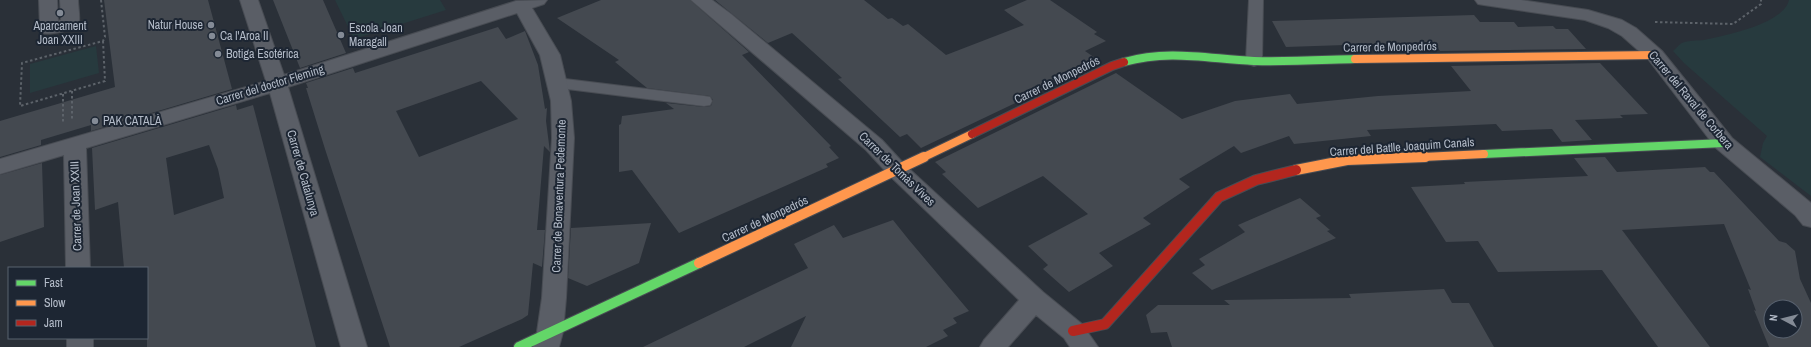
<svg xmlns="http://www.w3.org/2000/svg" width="1811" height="347" font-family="'Archivo Narrow',sans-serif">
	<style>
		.green { fill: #273a3e }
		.building { fill: #444950; fill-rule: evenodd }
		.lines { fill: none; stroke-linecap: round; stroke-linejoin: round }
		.lane-casing { stroke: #484c53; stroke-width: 2 }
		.street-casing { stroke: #484c53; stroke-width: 2 }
		.fast-far1-casing { stroke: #484c53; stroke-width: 10 }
		.fast-casing { stroke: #484c53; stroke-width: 12 }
		.slow-far1-casing { stroke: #484c53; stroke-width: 10 }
		.slow-casing { stroke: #484c53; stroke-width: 12 }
		.jam-far1-casing { stroke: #484c53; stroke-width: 10 }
		.jam-casing { stroke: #484c53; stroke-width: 12 }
		.path { stroke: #5d636a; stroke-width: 2; stroke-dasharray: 2.5 2.5; stroke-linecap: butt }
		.lane { fill: #5a5e66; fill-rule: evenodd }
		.street { fill: #5a5e66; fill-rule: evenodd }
		.fast-far1 { stroke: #63d668; stroke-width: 8 }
		.fast { stroke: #63d668; stroke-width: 10 }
		.slow-far1 { stroke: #ff974d; stroke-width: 8 }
		.slow { stroke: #ff974d; stroke-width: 10 }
		.jam-far1 { stroke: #b3261e; stroke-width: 8 }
		.jam { stroke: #b3261e; stroke-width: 10 }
		.poi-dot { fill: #848b96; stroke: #1d2633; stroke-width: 1.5 }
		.labels { text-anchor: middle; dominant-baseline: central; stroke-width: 4; stroke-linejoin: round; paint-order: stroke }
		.poi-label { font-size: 12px; fill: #b4bcc9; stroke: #1d2633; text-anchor: start }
		.street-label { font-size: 12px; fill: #b4bcc9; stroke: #1d2633 }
	</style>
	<rect width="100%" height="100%" fill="#2a3038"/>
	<!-- green -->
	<path class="green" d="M335,0H440L446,10L354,39Z
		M1789,0H1811V196L1760,157L1763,143L1767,136L1684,63L1673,51C1676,49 1679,44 1682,43C1689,40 1697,41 1704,40C1724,36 1784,24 1789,0Z
		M96,46L99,73L30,93V64Z"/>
	<!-- building -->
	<path class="building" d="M104,0H208L232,89L91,131V125L41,140V145L0,157V121L115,87Z
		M273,0H323L346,53L300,68Z
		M601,0H690L749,52L742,55L831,146L829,147L839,158L826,164L828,167L679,233L632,170L619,172V125L621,124L622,116L674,109L666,103L704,107L711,106L713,100L710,96L647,88L615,62L619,60L557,18Z
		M715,0H864L888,19L892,18L903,26L908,24L946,55L1024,25L1004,10L1027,0H1050L1097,32L1094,34L1106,41L1085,51L1101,62L921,148L907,134L900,137L838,79L842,78L792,33L768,43Z
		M1474,15L1480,22H1514L1518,27L1553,26L1556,29H1568L1586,49L1440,51L1433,42L1286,47L1272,21Z
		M498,27L506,39L525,31L538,65L545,109L547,108L546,121L550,152L544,146L537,230H545L542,267L533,263L528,315L522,319L459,347H390L325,149L306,88H308L306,83L353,68L355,73ZM481,81L518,119L419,157L396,111Z
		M1600,63L1648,114L1620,115L1623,118L1575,120L1592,140L1562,142L1552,129L1502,131L1496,124L1367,130L1371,136L1294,144L1289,136L1241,153L1234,146L1179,179L1190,187L1143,218L1151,224L1099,253L1113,266L1069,292L1043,269L1048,265L1028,246L1088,214L1043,176L978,208L942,174L946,172L935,162L1116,73L1182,119L1235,101L1290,94L1297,104L1378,96L1471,91L1451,66Z
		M236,105L237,110L253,105L316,347H147V268H124L118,202L95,210L92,148ZM209,145L218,169L224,198L174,215L166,158Z
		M1605,157L1617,172L1705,167L1710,172H1714L1779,241L1786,243L1795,251L1800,279L1811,303V347H1769L1754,310L1756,311L1748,289L1751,290L1724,224L1622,230L1710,347H1658L1602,270L1498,272L1478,241L1446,242L1411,187L1465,184L1464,182L1588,176L1574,158ZM1771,307H1795V331H1771Z
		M42,163L44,227L0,242V175Z
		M1300,198L1321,216L1316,218L1330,230L1327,231L1336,238L1212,290L1192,273L1205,265L1199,259L1245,232L1238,225Z
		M893,220L909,240L969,311L953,318L957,323L943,330L948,336L926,347H791L806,316L744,347H643L808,268L794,244L834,225L843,238Z
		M651,223L639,263L587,286L568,278L571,228Z
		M1444,289L1452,303H1469L1494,347H1172L1167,332L1151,333L1146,315L1158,305H1230L1224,300L1351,298L1349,294Z"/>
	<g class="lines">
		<defs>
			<path id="lane" d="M1249,0H1263L1262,61L1260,64L1254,66L1248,64L1246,61Z
				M557,78L704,96L710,97L712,101L710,105L704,106L551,87L549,83L551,79Z"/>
			<path id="street" d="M39,0H57L58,21L61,20L60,0H78C78,7 80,15 79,22C78,30 50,35 42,33L40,29Z
				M240,0H258L284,75L516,1L547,0L544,4L532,8L560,55L571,101L574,138L566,298L563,332L559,347H533L537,332L542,298L552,138L551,101L540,55L517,13L288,87L367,347H341L270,93L86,148L90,268H66L64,155L0,174V159L266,81Z
				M691,0H712L731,14L882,140L905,165L1043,292L1082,324L1098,347H1070L1064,338L1036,315L1008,347H980L984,340L1019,300L889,175L866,150Z
				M1475,0H1521L1588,10L1622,20L1636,28L1662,51L1732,138L1811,203V227L1803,225L1795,215L1716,148L1648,59L1622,36L1608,28L1585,20L1484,5L1478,4Z
				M67,338H93V347H67Z"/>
			<path id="fast-far1" d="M1124,62C1169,49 1209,59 1254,61C1288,62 1322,60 1355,59
				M1484,154L1724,143"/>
			<path id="fast" d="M519,347L699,263"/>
			<path id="slow-far1" d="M1355,59L1655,55
				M922,158L972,134
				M1403,158L1484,154"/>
			<path id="slow" d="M1296,170L1347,160L1425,157
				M699,263L924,157"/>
			<path id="jam-far1" d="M972,134L1112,66L1124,62"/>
			<path id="jam" d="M1073,331L1105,324L1219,197L1256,180L1296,170"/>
		</defs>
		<!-- lane casing -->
		<use href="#lane" class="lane-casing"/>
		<!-- street casing -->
		<use href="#street" class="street-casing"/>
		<!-- fast-far1 casing -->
		<use href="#fast-far1" class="fast-far1-casing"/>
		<!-- fast casing -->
		<use href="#fast" class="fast-casing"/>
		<!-- slow-far1 casing -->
		<use href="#slow-far1" class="slow-far1-casing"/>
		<!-- slow casing -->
		<use href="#slow" class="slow-casing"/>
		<!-- jam-far1 casing -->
		<use href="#jam-far1" class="jam-far1-casing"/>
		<!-- jam casing -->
		<use href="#jam" class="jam-casing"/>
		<!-- path -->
		<path class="path" d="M101,0L105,37L103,41
			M1655,22L1733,24L1761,4V0
			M103,41L105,81L20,106L22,63Z
			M72,91V120
			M63,94V123"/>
		<!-- lane -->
		<use href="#lane" class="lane"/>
		<!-- street -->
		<use href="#street" class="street"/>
		<!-- fast-far1 -->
		<use href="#fast-far1" class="fast-far1"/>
		<!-- fast -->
		<use href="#fast" class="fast"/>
		<!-- slow-far1 -->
		<use href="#slow-far1" class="slow-far1"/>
		<!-- slow -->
		<use href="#slow" class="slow"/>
		<!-- jam-far1 -->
		<use href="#jam-far1" class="jam-far1"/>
		<!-- jam -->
		<use href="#jam" class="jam"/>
	</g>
	<!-- markers -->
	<g class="poi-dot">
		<circle cx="60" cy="13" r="4"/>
		<circle cx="211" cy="25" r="4"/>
		<circle cx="341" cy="35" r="4"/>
		<circle cx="212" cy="36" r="4"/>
		<circle cx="218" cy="54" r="4"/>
		<circle cx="95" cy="121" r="4"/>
	</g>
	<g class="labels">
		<!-- poi labels -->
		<g class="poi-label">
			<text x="203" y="25" text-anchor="end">Natur House</text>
			<text x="60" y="26" text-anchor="middle">Aparcament<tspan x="60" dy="14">Joan XXIII</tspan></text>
			<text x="349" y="28">Escola Joan<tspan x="349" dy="14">Maragall</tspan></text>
			<text x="220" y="36">Ca l'Aroa II</text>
			<text x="226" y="54">Botiga Esotérica</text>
			<text x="103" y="121">PAK CATALÀ</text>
		</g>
		<!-- street labels -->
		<g class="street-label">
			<text transform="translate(1390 47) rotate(-1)">Carrer de Monpedrós</text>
			<text transform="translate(1057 80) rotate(-26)">Carrer de Monpedrós</text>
			<text transform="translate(270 85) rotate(-17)">Carrer del doctor Fleming</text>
			<text transform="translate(1691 100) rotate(50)">Carrer del Raval de Corbera</text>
			<text transform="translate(1402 147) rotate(-4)">Carrer del Batlle Joaquim Canals</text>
			<text transform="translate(897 169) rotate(44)">Carrer de Tomàs Vives</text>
			<text transform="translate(303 173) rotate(74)">Carrer de Catalunya</text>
			<text transform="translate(559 196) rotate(-88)">Carrer de Bonaventura Pedemonte</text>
			<text transform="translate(76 206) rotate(-92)">Carrer de Joan XXIII</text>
			<text transform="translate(765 219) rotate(-25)">Carrer de Monpedrós</text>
		</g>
	</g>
	<!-- legend -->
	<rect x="8" y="267" width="140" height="72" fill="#1d2633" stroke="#59626f"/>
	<rect x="16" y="280" width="20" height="6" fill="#63d668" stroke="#59626f"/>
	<text x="44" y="287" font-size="12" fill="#b4bcc9">Fast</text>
	<rect x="16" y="300" width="20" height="6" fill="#ff974d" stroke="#59626f"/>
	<text x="44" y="307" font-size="12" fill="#b4bcc9">Slow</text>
	<rect x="16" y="320" width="20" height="6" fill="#b3261e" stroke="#59626f"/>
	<text x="44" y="327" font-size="12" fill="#b4bcc9">Jam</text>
	<!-- north arrow -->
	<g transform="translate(1783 319) rotate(277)"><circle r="19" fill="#1d2633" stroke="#59626f"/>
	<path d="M0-3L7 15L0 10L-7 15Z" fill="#848b96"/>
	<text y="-6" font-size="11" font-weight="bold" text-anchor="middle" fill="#b4bcc9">N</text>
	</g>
</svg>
